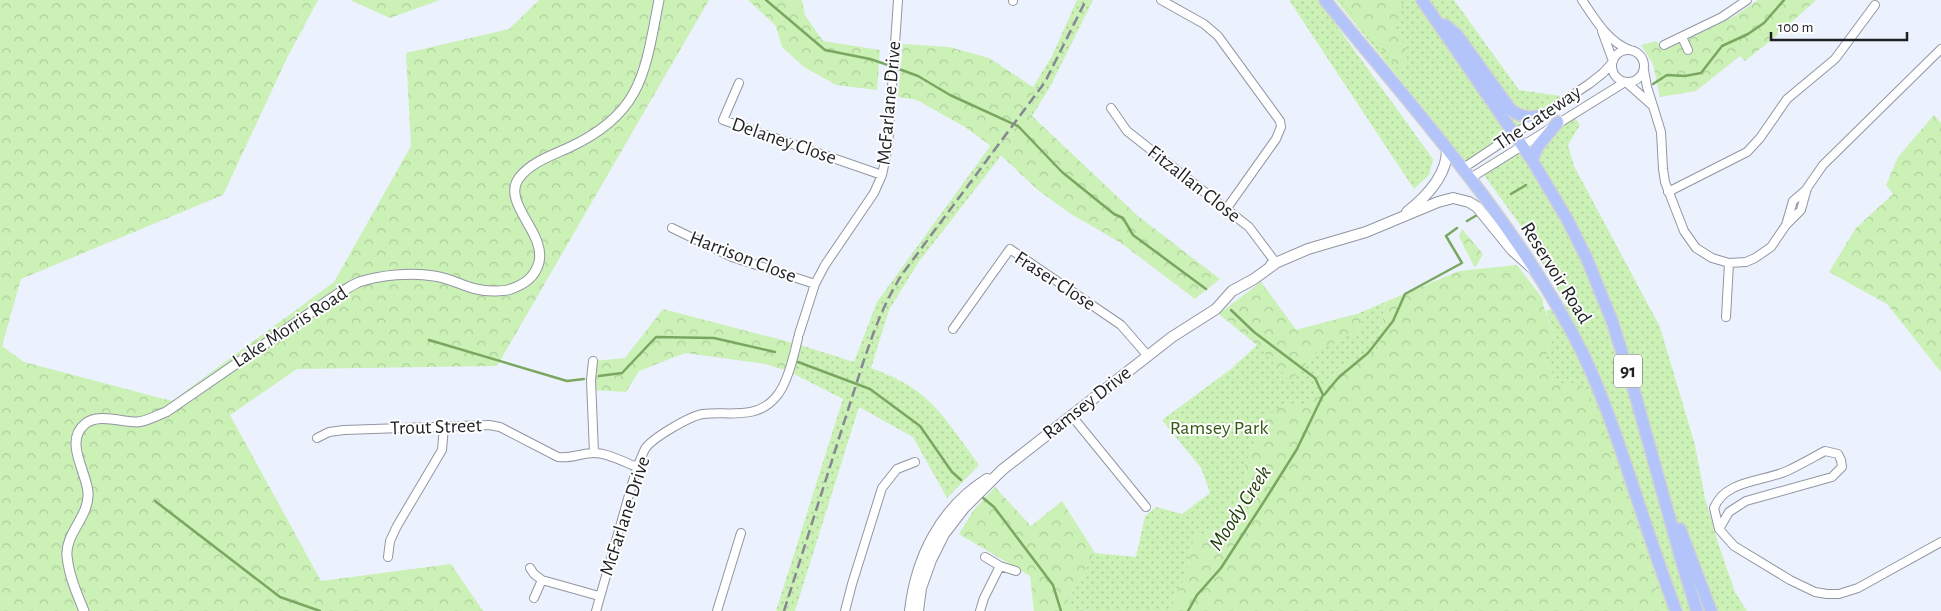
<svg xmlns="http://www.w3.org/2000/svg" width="1941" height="611" font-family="'Alegreya Sans',sans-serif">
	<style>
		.green { fill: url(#green-dots) }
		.forest { fill: url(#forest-crowns) }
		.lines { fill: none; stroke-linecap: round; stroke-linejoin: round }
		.stream { stroke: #7aa760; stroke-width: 2.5 }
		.minor-casing { stroke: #9296a2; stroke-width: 10 }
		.tertiary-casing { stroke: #9296a2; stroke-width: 11 }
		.secondary-casing { stroke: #9296a2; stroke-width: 12 }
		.primary-casing { stroke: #d2d2d3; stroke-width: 14 }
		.minor { stroke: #fff; stroke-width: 8 }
		.tertiary { stroke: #fff; stroke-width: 9 }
		.secondary { stroke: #fff; stroke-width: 10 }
		.primary { stroke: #b3c4fa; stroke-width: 11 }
		.rail { stroke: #858891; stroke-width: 2.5; stroke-dasharray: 10 5; stroke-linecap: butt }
		.labels { text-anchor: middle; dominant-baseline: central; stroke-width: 4; stroke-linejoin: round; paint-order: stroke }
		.shield { fill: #fefefe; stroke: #616365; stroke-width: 1 }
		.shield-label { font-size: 19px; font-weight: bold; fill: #1e2024 }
		.street-label { font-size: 20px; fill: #1e2024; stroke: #fefefe }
		.park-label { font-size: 20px; fill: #325b11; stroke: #fefefe }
		.water-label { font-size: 21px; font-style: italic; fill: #213e0a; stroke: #fefefe }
	</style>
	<defs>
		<pattern id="green-dots" width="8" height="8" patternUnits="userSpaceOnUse" patternTransform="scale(1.25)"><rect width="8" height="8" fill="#cbf1b6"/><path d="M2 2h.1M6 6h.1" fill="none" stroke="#aece9c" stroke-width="1.8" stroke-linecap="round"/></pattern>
		<pattern id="forest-crowns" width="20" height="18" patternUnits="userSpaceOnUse" patternTransform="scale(1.25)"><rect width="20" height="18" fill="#cbf1b6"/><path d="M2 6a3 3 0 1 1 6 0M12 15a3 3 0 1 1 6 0" fill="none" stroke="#aece9c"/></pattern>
	</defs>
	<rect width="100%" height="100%" fill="#ecf1fe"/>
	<!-- green -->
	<path class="green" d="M1077,0H1093L1050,87L1032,116L918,263L889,310L871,368C893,376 914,386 931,403C948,420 964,445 979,465L947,498L913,437L859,407L795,611H776L843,399L788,371L797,344L854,362L877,302L1033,87L1052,56Z
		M1289,0H1318L1433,159L1429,175L1414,189Z
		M1336,0H1454L1519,90L1561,96L1466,162Z
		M1573,115L1580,125L1568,145L1574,166L1660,327L1695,445L1705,498L1718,543L1735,592L1747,611H1663L1618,473L1544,360L1554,335L1546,311L1566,304L1523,229L1484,175L1522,152Z
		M1261,282L1296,330L1357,314L1385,302L1378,352L1340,367L1303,405L1262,419L1255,444L1245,464L1246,482L1258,502L1245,520L1194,537L1186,575L1168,611H1091L1070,608L1068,600L1095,553L1136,557L1145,516L1156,507L1182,514L1210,493L1201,468L1162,420L1231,369L1257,345L1219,314Z"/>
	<!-- forest -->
	<path class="forest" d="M0,0H318L288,56L223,195L21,279L2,346L24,362L172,401L334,282L411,146L406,53L509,29L539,0H709L497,366L297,369L230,415L321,581L451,564L483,611H0Z
		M350,0H440L390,18Z
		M748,0H802L805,15L823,41L880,50L877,90L836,85L804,67L782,47L776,26Z
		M1341,0H1399L1404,8L1392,29L1405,45L1408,64L1399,69Z
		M1758,0H1816L1774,38L1745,61L1740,56L1696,91L1660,97L1653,64L1641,45L1656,41L1665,50L1735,16Z
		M903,44L949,47L989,58L1033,87L1032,116L1138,216L1220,279L1195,299L1121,243L1071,214L1039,191L991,146L965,127L917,100L898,97Z
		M1934,115L1941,123V372L1887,304L1829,272L1856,228L1893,194L1886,185L1898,157Z
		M1462,229L1483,254L1475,268L1459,237Z
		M1517,265L1543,299V305L1554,335L1544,360L1559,383H1580L1596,406L1663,611H1168L1186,575L1194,537L1244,520L1258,502L1246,482L1245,464L1255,444L1262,419L1287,403L1303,405L1340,367L1378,352L1385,302L1459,271Z
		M1261,282L1296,330L1357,314L1365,327L1318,351L1290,381L1257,345L1219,314Z
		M663,309L797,344L788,371L765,364L685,353L639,371L626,392L592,390L593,361L625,358Z
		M995,487L1031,526L1062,501L1095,553L1068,600L1071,608L1091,611H1034L1030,576L959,534L973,511Z"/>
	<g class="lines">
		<!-- stream -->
		<path class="stream" d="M766,0L825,50L870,59L891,66
			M896,68L918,76L950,95L1018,126L1062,172L1114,214L1123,218L1133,235L1206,289
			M1653,84L1667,75L1685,76L1701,73L1722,46L1748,34L1764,23L1784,0
			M1511,194L1526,185
			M1467,221L1477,215
			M429,340L567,381L584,379
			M798,362L870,389L920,426L952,472L961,480
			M599,376L622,373L656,337L714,338L775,352
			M1324,395L1339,377L1368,353L1393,321L1405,294L1462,263L1446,236L1457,228
			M982,497L994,507L1053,585L1061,611
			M155,501L280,597L320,611
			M1188,611L1197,595L1221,568L1265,500L1297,449L1323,395L1315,378L1254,332L1231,310"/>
		<defs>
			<path id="minor" d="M1161,0L1204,24L1218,36L1280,121L1281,127L1276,139L1227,208
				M1582,0C1595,19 1608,42 1630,50
				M1013,1V0
				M1602,31L1613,61
				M1682,37L1688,50
				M1664,45L1722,17L1747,0
				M1612 66a16 16 0 1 1 32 0a16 16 0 1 1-32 0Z
				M1626,82L1653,106L1647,87L1644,70
				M739,83L723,120L882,175
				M1653,106L1661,132L1663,169L1665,182L1684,231L1696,248L1712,258L1729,263L1746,262L1755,258L1771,247L1786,225L1801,210L1807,188L1823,165L1941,49
				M1111,108L1127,131L1249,227L1276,263
				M1462,169L1589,84L1603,73L1612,63
				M1469,179L1625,82
				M1668,192L1747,152L1760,138L1787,99L1835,59L1875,5
				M1786,225L1793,201L1807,189
				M672,228L732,257L815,284
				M1726,317L1729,263
				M953,329L1010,249L1121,325L1148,356
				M799,334L815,284L825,265L874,193L882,175L888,146L898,0
				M593,361L591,380L594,453
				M1071,415L1146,507
				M317,438L329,432L344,430L489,425L500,427L558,457C571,459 581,453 594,453C608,453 624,462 637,467
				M1719,529L1729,512L1746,501L1832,477L1842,467L1841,460L1838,454L1825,451C1812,458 1800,465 1787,471C1762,482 1725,480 1714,508L1719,529L1734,546L1790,580L1815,592L1827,594H1839L1858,588L1941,542
				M388,557L390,541L397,526L442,450L444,426
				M1000,566L1016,571
				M530,568L534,574L542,580L599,596
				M534,598L542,580
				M596,611L637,467C640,461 642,455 645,449C652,438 690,416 703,414C728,411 756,420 775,398C787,386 794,355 798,338
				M717,611L741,533
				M845,611L852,584L882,488L897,469L915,462
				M980,611L984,598L1000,566L985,557"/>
			<path id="tertiary" d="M84,611C77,594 69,576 67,556C65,533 90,516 88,492C86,471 64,441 85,424C98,413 121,422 137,422C146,422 157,415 166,412L339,293C345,290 352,285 359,282C381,275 411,272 434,276C456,279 470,292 496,291C501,291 506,291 511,289C525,284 535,277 539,262C546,232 501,203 519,178C531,162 553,155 570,147C643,113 645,71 659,0"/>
			<path id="secondary" d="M1407,212C1426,197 1447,176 1447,150
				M1271,265L1308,249L1366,232L1438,202L1453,198L1469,202L1477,207L1512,250L1531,267
				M910,611C916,557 941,508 987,479
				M918,611L921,588L931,560L944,534L964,508L1002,470L1172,337L1216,309L1232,291L1254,279L1276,263"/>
			<path id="primary" d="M1325,0C1416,112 1517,222 1582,352C1600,389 1613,427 1626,465C1642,514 1658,563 1676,611
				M1422,0L1532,160L1567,219L1587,259L1612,321L1635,394L1683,566L1697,611
				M1445,25L1457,35L1511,110C1521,117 1529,118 1541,116
				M1532,160L1538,146L1558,122
				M1680,529L1711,611"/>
		</defs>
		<!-- minor casing -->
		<use href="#minor" class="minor-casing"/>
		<!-- tertiary casing -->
		<use href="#tertiary" class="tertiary-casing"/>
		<!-- secondary casing -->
		<use href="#secondary" class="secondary-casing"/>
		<!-- primary casing -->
		<use href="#primary" class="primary-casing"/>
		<!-- minor -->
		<use href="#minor" class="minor"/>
		<!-- tertiary -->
		<use href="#tertiary" class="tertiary"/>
		<!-- secondary -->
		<use href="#secondary" class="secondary"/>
		<!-- primary -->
		<use href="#primary" class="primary"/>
		<!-- rail -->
		<path class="rail" d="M784,611L862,366C873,333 884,302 903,273L1045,82L1086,0"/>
	</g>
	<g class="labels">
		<!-- shield labels -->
		<rect class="shield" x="1614" y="354.5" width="28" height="33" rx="4"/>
		<g class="shield-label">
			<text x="1628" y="371">91</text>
		</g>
		<!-- street labels -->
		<g class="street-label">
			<text transform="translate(889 103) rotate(-85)">McFarlane Drive</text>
			<text transform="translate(1538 118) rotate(-34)">The Gateway</text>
			<text transform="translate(784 141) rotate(19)">Delaney Close</text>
			<text transform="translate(1194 184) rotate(38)">Fitzallan Close</text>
			<text transform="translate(743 257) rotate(21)">Harrison Close</text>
			<text transform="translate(1556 273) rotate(58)">Reservoir Road</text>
			<text transform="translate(1055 281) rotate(33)">Fraser Close</text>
			<text transform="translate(290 327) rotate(-33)">Lake Morris Road</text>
			<text transform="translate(1087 403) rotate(-38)">Ramsey Drive</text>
			<text transform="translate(436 427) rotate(-2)">Trout Street</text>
			<text transform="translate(625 516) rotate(-72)">McFarlane Drive</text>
		</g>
		<!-- park labels -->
		<g class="park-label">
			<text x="1219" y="428">Ramsey Park</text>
		</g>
		<!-- water labels -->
		<g class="water-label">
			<text transform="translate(1240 508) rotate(-57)">Moody Creek</text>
		</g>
	</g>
	<!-- scale -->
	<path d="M1771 32v8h136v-8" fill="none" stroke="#1e2024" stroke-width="2.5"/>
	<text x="1778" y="32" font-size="15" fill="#1e2024" stroke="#fefefe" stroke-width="4" paint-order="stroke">100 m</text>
</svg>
